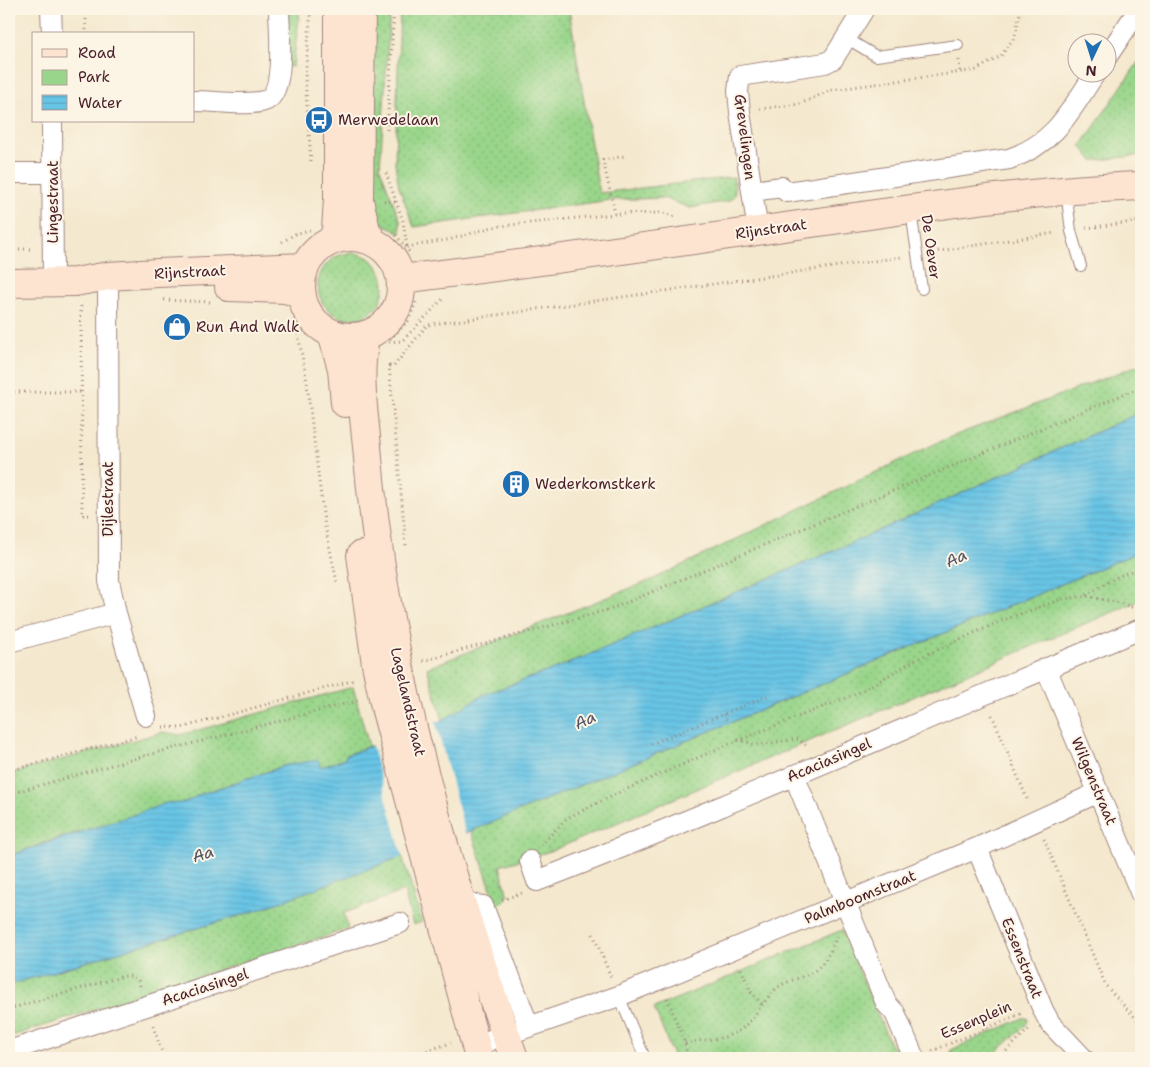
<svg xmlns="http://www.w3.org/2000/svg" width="1150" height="1067" font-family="'Shantell Sans',sans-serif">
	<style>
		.green { fill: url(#green-dots); stroke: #727a5a }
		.water { fill: url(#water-rules); stroke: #587288 }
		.pier { fill: #f4e8ce }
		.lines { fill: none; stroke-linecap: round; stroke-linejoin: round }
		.lane-casing { stroke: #9f847c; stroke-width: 12 }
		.street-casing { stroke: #9f847c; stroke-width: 22 }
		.secondary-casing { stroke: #9f847c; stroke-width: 30 }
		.path { stroke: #9f847c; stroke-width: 3; stroke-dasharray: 1 4; stroke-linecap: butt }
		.lane { stroke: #fff; stroke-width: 10 }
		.street { stroke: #fff; stroke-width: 20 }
		.secondary { stroke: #fde4d1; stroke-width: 28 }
		.labels { text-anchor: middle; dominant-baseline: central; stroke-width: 4; stroke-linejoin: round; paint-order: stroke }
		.poi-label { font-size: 15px; fill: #4a1f2b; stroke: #fcf5e5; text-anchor: start }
		.street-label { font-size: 15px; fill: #4a1f2b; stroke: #fcf5e5 }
		.water-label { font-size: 16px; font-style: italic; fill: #535163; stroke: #fcf5e5 }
	</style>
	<defs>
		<pattern id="green-dots" width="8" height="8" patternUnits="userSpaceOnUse" patternTransform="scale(1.25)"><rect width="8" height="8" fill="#99d58a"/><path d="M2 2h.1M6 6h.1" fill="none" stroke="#85b677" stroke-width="1.8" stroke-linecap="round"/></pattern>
		<pattern id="water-rules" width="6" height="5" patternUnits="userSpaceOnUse" patternTransform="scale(1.25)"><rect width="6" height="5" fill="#67c4e5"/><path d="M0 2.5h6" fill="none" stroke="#5ba8c5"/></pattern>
	</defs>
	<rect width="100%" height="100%" fill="#fcf5e5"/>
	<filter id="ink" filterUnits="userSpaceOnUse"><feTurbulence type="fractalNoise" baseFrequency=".02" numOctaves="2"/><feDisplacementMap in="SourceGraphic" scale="10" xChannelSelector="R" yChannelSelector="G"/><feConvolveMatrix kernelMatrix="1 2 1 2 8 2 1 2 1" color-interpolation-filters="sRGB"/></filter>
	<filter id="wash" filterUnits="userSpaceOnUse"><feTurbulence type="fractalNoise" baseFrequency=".0096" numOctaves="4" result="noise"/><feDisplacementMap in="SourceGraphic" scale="20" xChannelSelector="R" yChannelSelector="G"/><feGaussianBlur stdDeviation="1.12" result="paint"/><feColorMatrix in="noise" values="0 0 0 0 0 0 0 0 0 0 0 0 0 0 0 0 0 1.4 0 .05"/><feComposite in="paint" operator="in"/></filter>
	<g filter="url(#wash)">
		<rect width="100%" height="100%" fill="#f4e8ce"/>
		<!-- green -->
		<path class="green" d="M288,9H300L293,67L288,66Z
			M370,9H390L380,168L400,220L401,233L372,218Z
			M400,9H569L599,193L734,177L735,195L729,201L690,208L663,198L611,200L414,227L399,187L395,163Z
			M1141,58V155L1093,161L1081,146Z
			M318 286a33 33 0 1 1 66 0a33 33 0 1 1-66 0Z
			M1141,364V412L847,545L565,665L483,695L443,720L427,668L651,580L943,440Z
			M1141,551V600L551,851L500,866L508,897L497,906L471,831Z
			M353,687L369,746L346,755V759L321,767L287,765L198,795L191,800L58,838L9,856V774L163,732L180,735Z
			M402,855L422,922L413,925L404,891L344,913L348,929L9,1037V985L258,910Z
			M842,930L891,1046L899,1051L902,1058H674L654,1008Z
			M1023,1018H1027L1028,1021L1025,1026L990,1058H951V1050Z"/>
		<!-- water -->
		<path class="water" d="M1141,412V551L471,831L258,910L9,985V856C62,837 116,822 169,802C180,805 189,802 198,795L287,765L318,760L321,767L345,759L346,755L443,720L483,695L565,665L847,545Z"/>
		<!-- pier -->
		<path class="pier" d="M435,720L466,836L403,858L371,743Z"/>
	</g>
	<g filter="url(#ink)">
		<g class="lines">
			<defs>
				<path id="lane" d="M846,38L876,56L958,45
					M1066,191L1071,231L1081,266
					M911,211L922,289
					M619,996L645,1058"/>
				<path id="street" d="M51,9L52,34
					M1108,55L1139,9
					M194,101C214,101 245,106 264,101C287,95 279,28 279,9
					M52,121L53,283
					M9,173H52
					M752,191L782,187L787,192L1009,159C1056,143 1070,111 1096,72
					M758,231L740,112L738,91L740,76L825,63L833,59L864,9
					M108,276L109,581L116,613L146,716
					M9,642L116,613
					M1046,668L1141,894
					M794,775L886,1003L895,1013L914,1058
					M977,848L1043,1010L1050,1023L1083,1058
					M530,861L537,881C740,802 939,712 1141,629
					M461,903L483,906L529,1027
					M476,1045L619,996L977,848L1099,792
					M9,1051L400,923"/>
				<path id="secondary" d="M361,9L359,200L366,230L372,241
					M301 287a50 50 0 1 1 100 0a50 50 0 1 1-100 0Z
					M332,241L336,230L338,199V9
					M401,279C538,262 675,243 812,223C922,208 1030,190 1141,186
					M9,283L75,282L108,276L158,273L305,267
					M229,287L286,289L302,295
					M332,333L342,369L345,403
					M366,335C356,374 365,418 368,458C386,664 444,864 514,1058
					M361,555L376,664L385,707L479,1058"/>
			</defs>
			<!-- lane casing -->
			<use href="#lane" class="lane-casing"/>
			<!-- street casing -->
			<use href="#street" class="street-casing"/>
			<!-- secondary casing -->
			<use href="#secondary" class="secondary-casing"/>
			<!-- path -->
			<path class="path" d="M86,9V34
				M959,60L960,72
				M760,109L800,104L831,90L976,70L1001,56L1015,36L1021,9
				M387,130L394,9
				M311,161L305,78L311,10
				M386,173L403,221L407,246
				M384,201L396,202
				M615,214L603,160L625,156
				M1086,228L1141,221
				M396,235L410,253
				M282,242L295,234L310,230
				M407,247L452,239L492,227L615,214L665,213L675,217
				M9,249H32
				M933,252L1055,233
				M164,300L210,302
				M81,306L82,515H90
				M295,319L306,376L324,521L337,582
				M297,323L308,335
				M390,339L408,321L416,302
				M389,342L402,341L443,299
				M389,365L406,546
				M389,366H394L427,325L902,257
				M9,392H83
				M1086,595L1117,577L1141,567
				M423,661L611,609L1141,387
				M724,714L727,723
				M992,715L1028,801
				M163,727L181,728L355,680
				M738,740L757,745L798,739L808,747
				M651,744L770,695
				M9,771L138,736
				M9,794L144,756L360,700
				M1044,839L1106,986L1141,1024
				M541,845L567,818L620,792L729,744L856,694L917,659L1001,621L1062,599L1086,596L1120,603L1134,608
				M502,900L522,893
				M593,934L611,977
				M741,969L751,992L762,1004
				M667,998L685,1043L688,1058
				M9,1009L124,976H131L138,980L140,986
				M153,1026L164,1058
				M685,1043C702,1039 721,1041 737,1032C753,1022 761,1004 773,992C784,980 798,980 811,973C825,965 831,950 837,936
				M932,1051L1023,1013
				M403,1058L451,1043
				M999,1058L1029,1029"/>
			<!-- lane -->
			<use href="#lane" class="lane"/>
			<!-- street -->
			<use href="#street" class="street"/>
			<!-- secondary -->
			<use href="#secondary" class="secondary"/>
		</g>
	</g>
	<!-- icons -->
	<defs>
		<symbol id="bus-disc" viewBox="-11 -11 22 22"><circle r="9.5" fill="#1f6fb2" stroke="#fcf5e5"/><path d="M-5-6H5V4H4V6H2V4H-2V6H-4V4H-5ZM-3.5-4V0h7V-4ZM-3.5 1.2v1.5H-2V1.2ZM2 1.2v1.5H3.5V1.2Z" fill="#fff"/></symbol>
		<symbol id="shop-disc" viewBox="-11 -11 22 22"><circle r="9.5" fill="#1f6fb2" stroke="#fcf5e5"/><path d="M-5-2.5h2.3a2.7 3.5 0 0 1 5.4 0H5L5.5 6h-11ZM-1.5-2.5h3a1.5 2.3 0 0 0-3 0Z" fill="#fff"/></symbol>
		<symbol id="building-disc" viewBox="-11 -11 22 22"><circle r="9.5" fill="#1f6fb2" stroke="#fcf5e5"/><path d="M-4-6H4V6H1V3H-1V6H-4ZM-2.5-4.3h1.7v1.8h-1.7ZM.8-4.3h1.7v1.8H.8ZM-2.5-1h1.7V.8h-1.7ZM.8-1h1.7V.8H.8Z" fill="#fff"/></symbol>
	</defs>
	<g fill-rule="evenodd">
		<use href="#bus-disc" x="303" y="104" width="32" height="32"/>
		<use href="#shop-disc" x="161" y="311" width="32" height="32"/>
		<use href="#building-disc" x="500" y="468" width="32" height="32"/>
	</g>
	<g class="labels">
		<!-- poi labels -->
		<g class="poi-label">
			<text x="338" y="120">Merwedelaan</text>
			<text x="196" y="327">Run And Walk</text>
			<text x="535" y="484">Wederkomstkerk</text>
		</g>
		<!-- street labels -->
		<g class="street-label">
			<text transform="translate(745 137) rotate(83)">Grevelingen</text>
			<text transform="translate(53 202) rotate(-90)">Lingestraat</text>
			<text transform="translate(771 229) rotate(-8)">Rijnstraat</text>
			<text transform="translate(931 247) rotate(82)">De Oever</text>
			<text transform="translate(190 272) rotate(-3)">Rijnstraat</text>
			<text transform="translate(108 499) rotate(-90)">Dijlestraat</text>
			<text transform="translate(408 702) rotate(77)">Lagelandstraat</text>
			<text transform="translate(829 760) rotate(-23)">Acaciasingel</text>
			<text transform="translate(1094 781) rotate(67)">Wilgenstraat</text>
			<text transform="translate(860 897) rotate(-22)">Palmboomstraat</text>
			<text transform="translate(1022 958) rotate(68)">Essenstraat</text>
			<text transform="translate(205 987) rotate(-18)">Acaciasingel</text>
			<text transform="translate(976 1020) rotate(-23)">Essenplein</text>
		</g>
		<!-- water labels -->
		<g class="water-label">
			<text transform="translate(956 558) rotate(-24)">Aa</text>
			<text transform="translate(585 720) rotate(-24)">Aa</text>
			<text transform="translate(203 854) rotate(-16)">Aa</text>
		</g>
	</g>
	<!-- margin -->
	<rect width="1150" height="1067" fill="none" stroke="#fcf5e5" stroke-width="30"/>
	<!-- legend -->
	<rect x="32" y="32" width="162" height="90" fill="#fcf5e5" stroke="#b59f9b"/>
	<rect x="42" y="49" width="25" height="8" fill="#fde4d1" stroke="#b59f9b"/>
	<text x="78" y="58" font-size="15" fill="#4a1f2b">Road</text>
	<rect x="42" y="70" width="25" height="15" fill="#99d58a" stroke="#b59f9b"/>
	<text x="78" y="82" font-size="15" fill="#4a1f2b">Park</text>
	<rect x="42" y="95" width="25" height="15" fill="url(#water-rules)" stroke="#b59f9b"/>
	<text x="78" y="108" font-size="15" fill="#4a1f2b">Water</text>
	<!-- north arrow -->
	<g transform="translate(1092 58) rotate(184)"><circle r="24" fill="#fcf5e5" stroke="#b59f9b"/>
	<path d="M0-4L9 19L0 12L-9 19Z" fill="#1f6fb2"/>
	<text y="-8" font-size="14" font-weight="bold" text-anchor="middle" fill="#4a1f2b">N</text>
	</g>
</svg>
